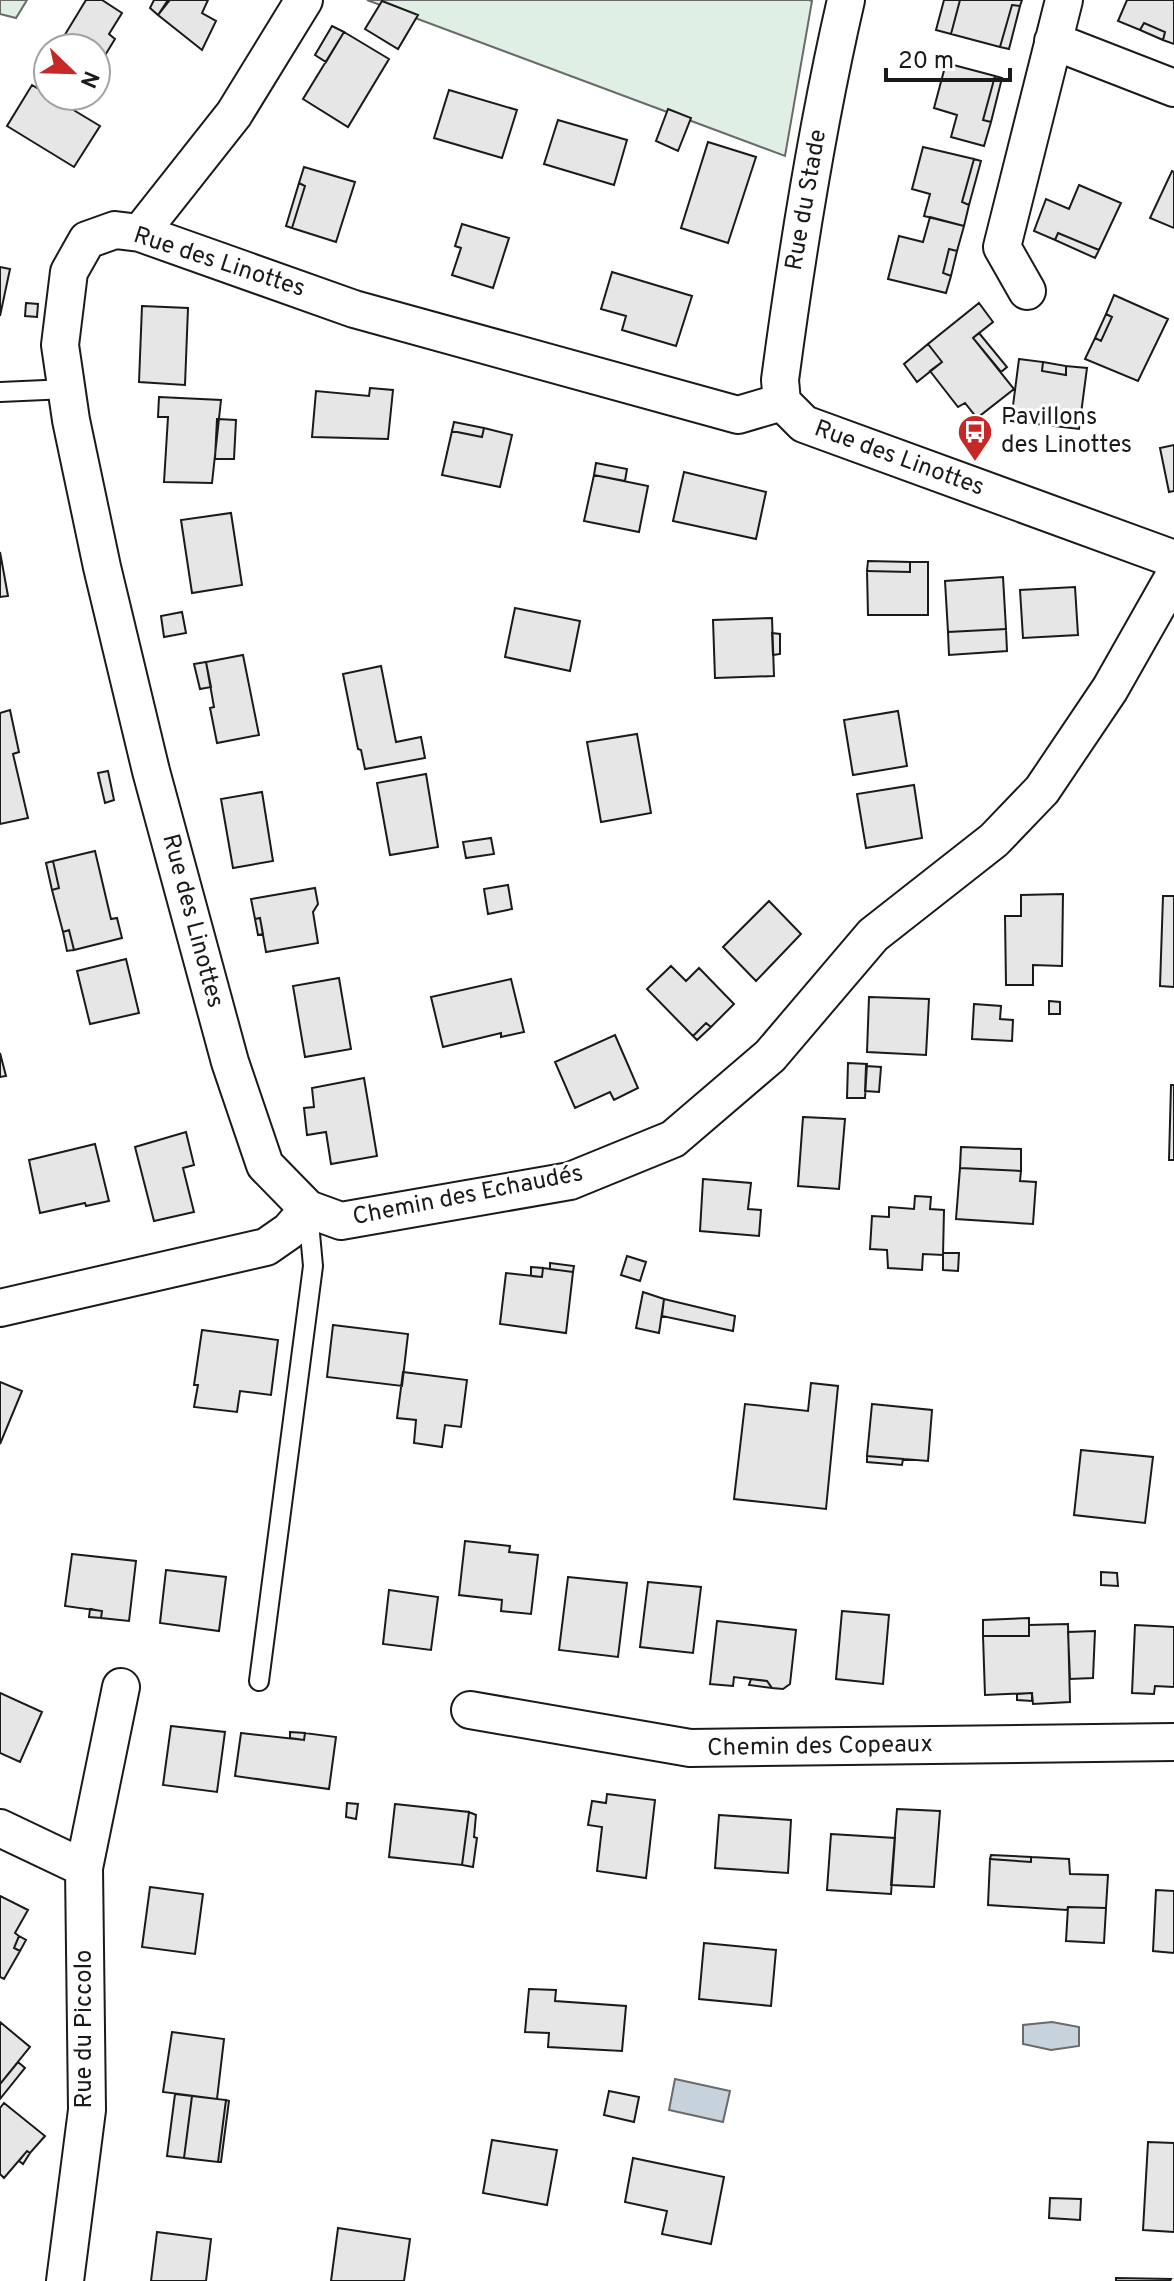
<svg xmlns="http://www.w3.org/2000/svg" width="1174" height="2281" font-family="Overpass,sans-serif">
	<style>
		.green { fill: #e0efe3; stroke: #6a6a6a; stroke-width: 2 }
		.water { fill: #c6d2dc; stroke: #6a6a6a; stroke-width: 2 }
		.building { fill: #e6e6e6; stroke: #1a1a1a; stroke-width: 2 }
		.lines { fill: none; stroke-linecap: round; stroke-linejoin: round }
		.lane-casing { stroke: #1a1a1a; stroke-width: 22 }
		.street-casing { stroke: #1a1a1a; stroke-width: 40 }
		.lane { stroke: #fff; stroke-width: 18 }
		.street { stroke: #fff; stroke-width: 36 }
		.labels { text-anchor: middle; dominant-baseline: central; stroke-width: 6; stroke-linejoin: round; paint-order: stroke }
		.street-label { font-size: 24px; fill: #1a1a1a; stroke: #fff }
		.poi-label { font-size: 24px; fill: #1a1a1a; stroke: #fff; text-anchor: start }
	</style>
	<rect width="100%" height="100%" fill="#fff"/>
	<!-- green -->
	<path class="green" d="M0,0H27L16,18L0,14Z
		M367,0H809L812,1L785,156Z"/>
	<!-- water -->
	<path class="water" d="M1052,2022L1079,2027V2046L1051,2050L1023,2044V2025Z
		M675,2079L730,2091L723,2122L669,2110Z"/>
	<!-- building -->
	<path class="building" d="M86,0H102L122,13L109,34L115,39L96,70V48L58,46Z
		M154,0H168L169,1L158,15L150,8Z
		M168,0H208L202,13L216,21L202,50L158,15Z
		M944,0H960L951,34L936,30Z
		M960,0H1022L1020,6L1012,5L1000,47L951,34Z
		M1127,0H1174V44L1163,40L1165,32L1144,23L1140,30L1118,21Z
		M382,1L418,15L398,49L365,29Z
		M1012,5L1020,6L1009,49L1000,47Z
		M1144,23L1165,32L1163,40L1140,30Z
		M332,26L344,32L326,62L315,55Z
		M344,32L389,59L348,127L303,99Z
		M946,63L995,76L983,120L991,122L984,146L951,137L957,115L934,108Z
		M995,76L1002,78L991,122L983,120Z
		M32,85L100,126L74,167L7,126Z
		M449,90L517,110L502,158L434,138Z
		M668,109L691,118L678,151L656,141Z
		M558,120L627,140L614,185L544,164Z
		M708,142L756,157L728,243L681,228Z
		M923,147L974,159L962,202L969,205L964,226L924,216L930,194L912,189Z
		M974,159L981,161L969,205L962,202Z
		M304,167L355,182L336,242L292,228L305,186L299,183Z
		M1172,171L1174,172V228L1150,218Z
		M299,183L305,186L292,228L286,226Z
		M1079,185L1121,203L1099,250L1058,233L1055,240L1034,231L1046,199L1069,209Z
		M930,217L964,226L957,251L949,249L943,273L951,276L946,293L888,279L899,236L923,242Z
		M462,224L509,238L493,288L452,275L461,248L455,246Z
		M1058,233L1099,250L1095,258L1055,240Z
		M949,249L957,251L951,276L943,273Z
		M0,267L10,269L0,316Z
		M612,272L692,296L676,346L622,330L626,316L601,309Z
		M1114,295L1168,319L1138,381L1085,359L1095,338L1101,341L1112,317L1106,314Z
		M26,303L38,304L37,317L25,316Z
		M979,303L993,322L973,338L1014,389L977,418L965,403L958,407L930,371L942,362L928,344Z
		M142,306L188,308L185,385L139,382Z
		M1106,314L1112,317L1101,341L1095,338Z
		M979,333L1007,367L1001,372L973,338Z
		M928,344L942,362L917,382L904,364Z
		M1019,359L1043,362L1042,371L1066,375V366L1087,368L1079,429L1011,421Z
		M1043,362L1066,366V375L1042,371Z
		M370,388L393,390L388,439L312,437L316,391L369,396Z
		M159,397L221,400L212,483L164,482L168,417H158Z
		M217,419L236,420L234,459H215Z
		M454,422L484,428L482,437L452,431Z
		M484,428L512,435L500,487L442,475L452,431L482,437Z
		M1174,445V491L1169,492L1160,448Z
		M596,463L627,469L625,481L594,475Z
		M684,472L766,492L756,539L673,521Z
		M594,475L648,486L639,532L584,521Z
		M231,513L242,585L192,593L181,520Z
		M0,552L8,596L0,597Z
		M868,561L910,562V572L867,571Z
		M910,562H928V615H868L867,571L910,572Z
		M1003,577L1006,629L948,632L945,581Z
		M1075,587L1078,635L1023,638L1020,590Z
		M515,608L580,621L570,671L505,657Z
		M182,612L186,633L164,637L161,616Z
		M772,618L774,676L715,678L713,620Z
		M1006,629L1007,651L949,655L948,632Z
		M772,633L780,634V654L773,655Z
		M243,655L259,735L217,743L210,708L214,707L206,662Z
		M206,662L211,687L200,689L194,664Z
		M381,666L396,742L421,737L425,758L365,769L361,750L358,749L343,674Z
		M10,710L19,752L13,754L28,818L0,824V713Z
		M898,711L907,766L853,775L844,720Z
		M637,734L651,813L601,822L587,742Z
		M108,771L114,800L105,803L98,773Z
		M426,774L438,847L390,855L377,783Z
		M914,785L922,838L866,848L857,794Z
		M262,792L273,861L233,868L221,799Z
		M491,838L494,854L466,858L463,842Z
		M95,851L111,919L117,918L122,938L74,950L69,930L63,932L52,890L59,888L53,861Z
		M53,861L59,888L52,890L46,863Z
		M508,885L512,909L488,914L484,889Z
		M315,888L318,904L313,912L318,943L266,952L260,918L255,919L251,899Z
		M1063,894L1062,966L1033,965V985H1006L1005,916H1021V895Z
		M1163,896H1174V987L1160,986Z
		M769,901L801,934L756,981L723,947Z
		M260,918L263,934L258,935L255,919Z
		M69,930L74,950L67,951L63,932Z
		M126,959L139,1013L90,1024L77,971Z
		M671,966L686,981L699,968L734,1004L711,1027L706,1023L693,1036L647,989Z
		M339,978L351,1049L305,1057L293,986Z
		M511,979L524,1032L501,1037V1033L443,1047L431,997Z
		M869,997L929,999L926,1055L867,1052Z
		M1049,1001L1060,1002V1014H1049Z
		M974,1004L1001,1006L1000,1019L1013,1020L1012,1041L972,1039Z
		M706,1023L711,1027L697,1040L693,1036Z
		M615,1035L638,1088L614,1100L610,1092L575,1108L555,1062Z
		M0,1053L6,1076L0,1077Z
		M848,1063L867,1064L865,1098H847Z
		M866,1066L881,1067L879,1092L865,1091Z
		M364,1078L377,1156L331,1164L326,1132L307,1135L304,1108L314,1107L312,1088Z
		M1171,1085H1174V1160H1169Z
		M803,1117L845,1119L839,1189L798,1186Z
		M186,1132L194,1165L183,1168L194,1212L154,1221L135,1147Z
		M95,1144L109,1201L86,1206L85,1203L40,1213L29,1160Z
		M961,1147L1021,1149V1171L960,1168Z
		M960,1168L1021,1171L1020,1181L1036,1182L1033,1224L956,1219Z
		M703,1179L751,1183L748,1209L761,1210L759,1236L700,1231Z
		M915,1196L931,1197L930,1209L944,1210L943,1255L923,1254L922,1270L888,1268L887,1250L870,1249L872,1216L889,1217V1207L914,1209Z
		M943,1253H959L958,1271L943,1270Z
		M627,1256L646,1262L640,1281L621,1275Z
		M550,1263L574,1266L573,1272L550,1269Z
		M531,1267L543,1268L542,1277L531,1276Z
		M543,1268L573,1272L566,1333L500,1324L506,1273L542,1277Z
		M643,1292L664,1299L659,1333L636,1328Z
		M664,1299L735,1316L733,1331L662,1316Z
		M333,1325L408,1334L402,1386L327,1377Z
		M202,1330L278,1340L271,1395L240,1391L237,1412L194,1407L198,1385H194Z
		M403,1372L467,1380L461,1427L445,1425L442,1447L414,1443L416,1420L397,1418Z
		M0,1382L22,1391L0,1444Z
		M811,1383L838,1386L826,1509L734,1499L745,1404L808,1411Z
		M872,1404L932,1410L928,1461L867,1456Z
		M1081,1450L1153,1457L1145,1523L1074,1515Z
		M867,1456L903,1459L902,1465L867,1462Z
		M465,1541L510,1546L509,1552L538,1555L531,1614L501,1611L502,1600L459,1595Z
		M72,1554L136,1561L129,1621L101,1618L102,1611L65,1606Z
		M166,1570L226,1577L219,1631L160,1623Z
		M1101,1572L1117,1573L1118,1586L1101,1585Z
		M568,1577L627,1583L618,1657L559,1650Z
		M648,1582L701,1587L693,1653L640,1647Z
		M389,1590L438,1597L431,1650L383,1644Z
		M90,1609L102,1611L101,1618L89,1617Z
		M842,1611L889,1615L883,1684L836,1679Z
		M1029,1618V1636H983V1620Z
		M717,1621L796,1630L790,1684L783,1689L772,1688L767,1681L734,1677L733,1686L710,1684Z
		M1068,1624L1070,1702L1033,1704L1032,1693L985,1695L983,1636H1029V1625Z
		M1135,1625L1174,1627V1687L1155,1686L1154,1694L1132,1693Z
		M1095,1631L1093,1678L1070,1679L1068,1632Z
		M751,1679L767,1681L772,1688L749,1685Z
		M0,1693L42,1712L20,1762L0,1753Z
		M1032,1693V1701L1017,1700V1694Z
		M171,1726L225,1732L217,1792L163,1785Z
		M290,1732L305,1733L304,1740L290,1738Z
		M241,1733L304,1740L305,1733L336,1737L329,1789L235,1776Z
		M607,1794L655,1800L646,1878L597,1871L602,1827L588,1825L592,1801L606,1803Z
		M347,1803L358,1804L356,1819L346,1817Z
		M395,1804L469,1812L462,1865L389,1857Z
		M897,1809L940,1811L934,1887L891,1885Z
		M469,1812L476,1815L474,1837L477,1838L473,1867L462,1865Z
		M719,1815L791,1820L788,1873L715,1868Z
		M831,1834L895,1838L891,1894L827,1890Z
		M991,1855L1031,1857V1862L990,1859Z
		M1031,1857L1069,1859L1070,1874L1108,1875L1106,1908L1068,1907L1067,1910L988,1905L990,1859L1031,1862Z
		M150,1887L203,1894L195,1954L142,1947Z
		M1156,1890L1174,1891V1953L1153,1951Z
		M0,1896L28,1910L15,1933L19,1936L14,1948L20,1951L4,1979L0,1977Z
		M1068,1907L1106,1908L1104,1943L1066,1941Z
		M19,1936L26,1940L20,1951L14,1948Z
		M704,1943L776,1950L771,2006L699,1999Z
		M529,1989L556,1990L555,2001L626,2006L622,2051L548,2047L549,2033L525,2032Z
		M0,2022L30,2047L0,2084Z
		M172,2032L224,2039L217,2099L163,2092Z
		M18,2062L25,2068L0,2099V2084Z
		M609,2091L639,2097L634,2122L604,2115Z
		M175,2094L192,2096L184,2158L167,2156Z
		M192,2096L226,2100L218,2162L184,2158Z
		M226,2100L229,2101L221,2162H218Z
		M4,2103L45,2136L30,2153L27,2151L4,2178L0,2174V2108Z
		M492,2140L557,2150L547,2205L483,2193Z
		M1148,2142L1174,2143V2232L1143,2230Z
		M27,2151L30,2153L23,2164L19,2161Z
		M633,2158L724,2177L711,2244L662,2234L667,2211L625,2202Z
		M1050,2198L1081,2199L1080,2220L1049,2218Z
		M338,2228L410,2239L404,2281H331Z
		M157,2232L211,2239L206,2281H151Z
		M1116,2278L1171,2279L1170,2281H1116Z"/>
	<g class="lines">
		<defs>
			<path id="lane" d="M0,392L67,389
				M259,1681L313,1266L308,1212"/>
			<path id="street" d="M1053,41L1174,88
				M140,233L234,114L304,0
				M1027,291L1002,247L1064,0
				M782,402L738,415L354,309L140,233L115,230L87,240L69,272L60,345L71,420L102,567L151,771L230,1062L265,1165L308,1209L341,1221L570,1181L673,1139L770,1056L873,935L994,840L1042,790L1110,689L1174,576
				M782,402L804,424L1174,559
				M782,402L780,380C797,252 817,126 846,0
				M0,1308L266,1247L289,1231L308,1209
				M470,1710L690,1748L1174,1742
				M0,1828L84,1868L87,2110L65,2281
				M84,1868L121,1687"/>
		</defs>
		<!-- lane casing -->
		<use href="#lane" class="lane-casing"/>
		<!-- street casing -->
		<use href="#street" class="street-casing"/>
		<!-- lane -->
		<use href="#lane" class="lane"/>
		<!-- street -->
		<use href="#street" class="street"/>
	</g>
	<!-- icons -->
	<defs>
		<symbol id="bus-pin" viewBox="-11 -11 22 30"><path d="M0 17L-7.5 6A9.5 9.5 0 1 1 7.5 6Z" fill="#c62828" stroke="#fff"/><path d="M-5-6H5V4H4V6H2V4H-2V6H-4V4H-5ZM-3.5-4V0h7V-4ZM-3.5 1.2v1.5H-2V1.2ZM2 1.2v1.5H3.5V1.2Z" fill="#fff"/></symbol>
	</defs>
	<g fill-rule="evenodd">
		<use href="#bus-pin" x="955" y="412" width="40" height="54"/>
	</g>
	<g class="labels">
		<!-- street labels -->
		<g class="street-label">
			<text transform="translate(807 200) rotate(-80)">Rue du Stade</text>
			<text transform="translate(219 263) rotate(18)">Rue des Linottes</text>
			<text transform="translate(899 459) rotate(20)">Rue des Linottes</text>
			<text transform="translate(192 921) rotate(75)">Rue des Linottes</text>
			<text transform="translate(468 1196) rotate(-11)">Chemin des Echaudés</text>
			<text transform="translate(820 1747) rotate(-1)">Chemin des Copeaux</text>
			<text transform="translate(85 2029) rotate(-90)">Rue du Piccolo</text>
		</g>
		<!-- poi labels -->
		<g class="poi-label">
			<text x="1001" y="418">Pavillons<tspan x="1001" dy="28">des Linottes</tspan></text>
		</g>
	</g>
	<!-- north arrow -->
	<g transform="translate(72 72) rotate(113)"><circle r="38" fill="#ffffff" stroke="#a3a3a3" stroke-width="2"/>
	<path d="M0-6L14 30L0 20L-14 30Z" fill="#c62828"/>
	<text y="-12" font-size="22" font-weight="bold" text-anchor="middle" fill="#1a1a1a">N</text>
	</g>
	<!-- scale -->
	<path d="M886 68v12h124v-12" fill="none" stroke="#1a1a1a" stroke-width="4"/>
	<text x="898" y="68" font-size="24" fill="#1a1a1a" stroke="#ffffff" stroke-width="6" paint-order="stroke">20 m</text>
</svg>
